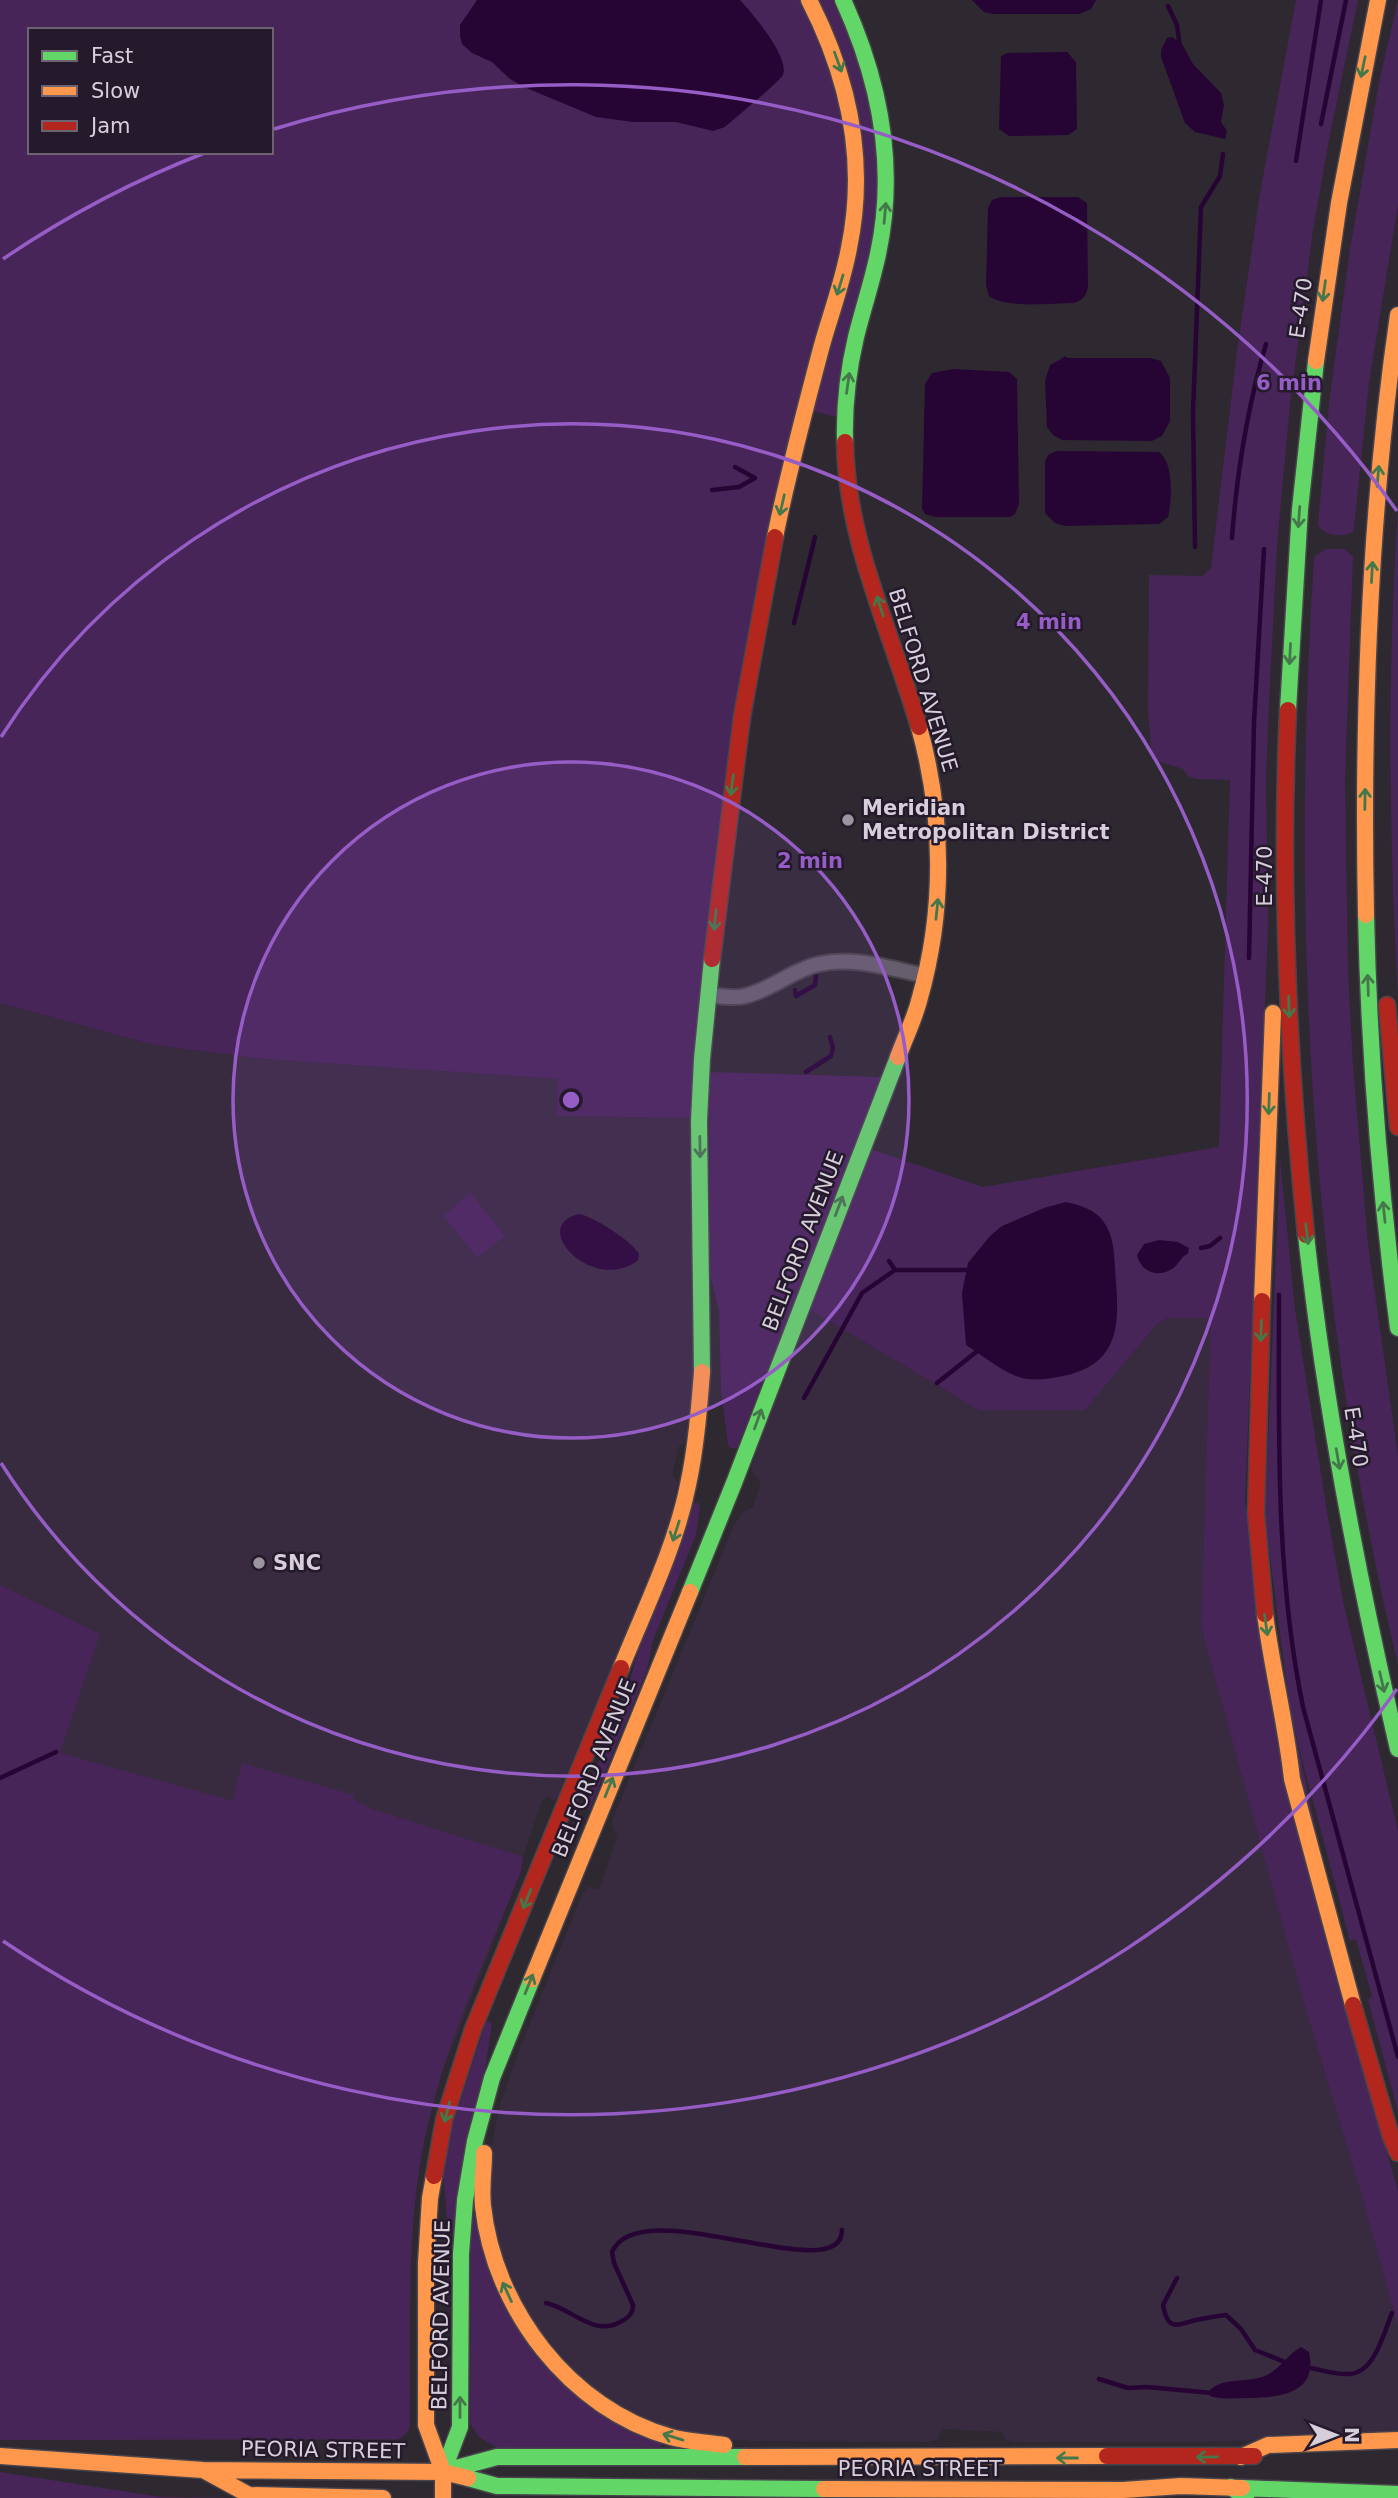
<svg xmlns="http://www.w3.org/2000/svg" width="1398" height="2498" font-family="'DejaVu Sans',sans-serif">
	<style>
		.built { fill: #382a3f }
		.green { fill: #472558; fill-rule: evenodd }
		.water { fill: #260534 }
		.lines { fill: none; stroke-linecap: round; stroke-linejoin: round }
		.stream { stroke: #260534; stroke-width: 4.5 }
		.street-casing { stroke: #48444b; stroke-width: 18 }
		.fast-casing { stroke: #48444b; stroke-width: 19 }
		.slow-casing { stroke: #48444b; stroke-width: 19 }
		.jam-casing { stroke: #48444b; stroke-width: 19 }
		.street { stroke: #665e6c; stroke-width: 14 }
		.fast { stroke: #63d668; stroke-width: 16 }
		.slow { stroke: #ff974d; stroke-width: 16 }
		.jam { stroke: #b3261e; stroke-width: 16 }
		.oneway { stroke: #44784a }
		.ring { fill: none; stroke: #965dc7; stroke-width: 3.5 }
		.poi-dot { fill: #9b95a0; stroke: #251a2b; stroke-width: 2.5 }
		.labels { text-anchor: middle; dominant-baseline: central; stroke-width: 5; stroke-linejoin: round; paint-order: stroke }
		.street-label { font-size: 21px; fill: #d6cfdb; stroke: #251a2b }
		.poi-label { font-size: 21px; font-weight: bold; fill: #d6cfdb; stroke: #251a2b; text-anchor: start }
		.centre { fill: #965dc7; stroke: #251a2b; stroke-width: 3.5 }
		.ring-label { font-size: 21px; text-anchor: middle; font-weight: bold; fill: #965dc7; stroke: #251a2b; stroke-width: 5; stroke-linejoin: round; paint-order: stroke }
	</style>
	<rect width="100%" height="100%" fill="#2e2831"/>
	<!-- built -->
	<path class="built" d="M0,1003L154,1045L264,1059L558,1079V1116L691,1118L695,1351L687,1442L679,1446L672,1475L678,1482L667,1534L557,1798L552,1801L549,1797L543,1799L523,1857L521,1871L442,2072L422,2149L414,2210L411,2267L410,2424L405,2435L396,2440H0Z
		M807,1308L979,1410H1085L1157,1324L1168,1318L1212,1317L1201,1627L1304,2003L1359,2186L1398,2326V2435L1205,2442H1012L1003,2439L1005,2436L1001,2432L943,2429L939,2434V2439L928,2442L751,2441L714,2439L654,2424L590,2388L528,2318L494,2234L489,2159L500,2104L520,2048L583,1892L588,1886L595,1889L600,1888L617,1837L613,1828V1818L734,1525L744,1511L753,1507L761,1482L754,1475L751,1467Z"/>
	<!-- green -->
	<path class="green" d="M0,0H800L835,80L849,163L845,231L803,386L691,1118L557,1116L558,1079L264,1059L154,1045L0,1003ZM30,30H271V152H30Z
		M818,0H833L862,67L876,133L877,215L837,417L813,411L862,221Z
		M1296,0H1358L1329,139L1313,230L1290,404L1277,545L1269,702L1266,778L1268,926L1245,1503L1384,2142L1398,2191V2326L1359,2186L1304,2003L1201,1627L1211,1318H1168L1157,1324L1085,1410H979L807,1308L870,1149L983,1187L1219,1147L1230,780L1196,779L1188,776L1183,769L1152,759L1148,712L1149,575L1203,576L1211,568L1237,351L1260,193Z
		M1398,0V205L1369,382L1354,528L1353,532C1342,537 1325,537 1318,525L1329,403L1350,249L1379,83Z
		M1398,508V1000C1389,836 1387,672 1398,508Z
		M1326,549H1344L1353,556L1345,780L1348,973L1353,1066L1368,1244L1398,1456V1665C1311,1303 1290,927 1314,557Z
		M709,1072L882,1077L737,1448H730L728,1445L721,1390L719,1310L710,1275Z
		M1280,1158L1295,1309L1327,1512L1343,1601L1398,1831V2112L1368,2000L1372,1996L1356,1939L1350,1941L1297,1740L1290,1709L1265,1518Z
		M470,1192L505,1236L477,1258L444,1216Z
		M694,1503H698L700,1507L696,1535L653,1640L647,1670L589,1811L585,1803V1796L626,1695L639,1648Z
		M0,1585L100,1634L60,1753L233,1801L242,1763L354,1795L353,1799L372,1809L523,1857L521,1871C483,1965 438,2057 421,2158C406,2245 410,2335 410,2424L408,2432L399,2439L0,2440Z
		M486,2021L492,2023L485,2069L454,2233H448L443,2171L450,2133Z
		M475,2214L523,2335L662,2443L661,2447L498,2448L479,2437L470,2423L471,2217Z
		M0,2472L161,2497L229,2498H0Z"/>
	<!-- water -->
	<path class="water" d="M477,0H740C752,13 790,57 783,75C779,82 734,119 725,127L713,131L676,122H633L596,117L524,87L510,79L492,62L472,53L462,44L460,36V25Z
		M972,0H1096L1091,9L1079,14H993L984,12Z
		M1172,37L1182,44L1193,64L1221,93L1224,105L1221,122L1227,131L1225,139L1195,132L1185,123L1161,57V50L1167,38Z
		M1067,52L1076,62L1077,129L1068,135L1009,136L999,129L1001,56L1008,53Z
		M1001,197H1078L1087,203L1088,287C1086,296 1083,300 1074,303C1051,303 1007,309 989,296L986,285L988,208L992,200Z
		M1064,356L1068,358H1150L1161,361L1170,378V421L1162,436L1152,441L1062,440L1053,435L1047,427L1045,381L1050,365L1063,358Z
		M954,369L1009,372L1017,379L1019,504L1015,514L1010,517H935L925,514L922,508L925,384L932,373Z
		M1057,451L1159,452C1174,462 1172,501 1168,517L1159,524L1065,526L1055,523L1045,513V461L1049,454Z
		M1066,1202C1079,1205 1095,1209 1103,1221C1116,1238 1114,1261 1116,1282C1120,1330 1116,1365 1063,1376C1047,1379 1031,1382 1016,1376C998,1369 981,1354 966,1345L962,1293L968,1263L990,1236L1002,1226L1044,1208Z
		M579,1214C593,1216 633,1242 639,1254L638,1260C594,1295 527,1226 579,1214Z
		M1159,1240L1178,1242L1189,1248C1187,1257 1190,1251 1183,1257C1179,1261 1177,1266 1172,1269C1157,1278 1141,1272 1137,1255L1144,1244Z
		M1301,2347L1309,2352C1318,2394 1280,2397 1249,2398C1236,2398 1222,2400 1210,2396V2390C1224,2377 1245,2383 1262,2377C1280,2371 1286,2355 1301,2347Z"/>
	<g class="lines">
		<!-- stream -->
		<path class="stream" d="M1168,6L1177,25L1180,48
			M1321,124L1346,0
			M1296,161L1321,0
			M712,490L739,487L755,478L735,467
			M1232,538C1237,470 1247,409 1266,344
			M1195,547L1193,413L1201,207L1220,176L1223,154
			M794,623L815,537
			M1249,958L1254,722L1264,549
			M795,990L796,996L815,985L816,975
			M806,1072L831,1056L833,1048L830,1037
			M1201,1248L1210,1246L1220,1238
			M889,1261L895,1270
			M1279,1295C1279,1433 1275,1571 1303,1707L1398,2057
			M937,1383L980,1349
			M804,1398L862,1293L895,1270H972
			M0,1778L56,1752
			M1177,2278L1163,2305C1168,2332 1176,2325 1196,2320C1206,2318 1216,2316 1226,2315L1241,2329L1255,2350L1290,2364
			M546,2303C571,2308 594,2337 620,2322C628,2318 633,2314 633,2305L614,2263L612,2252C640,2189 842,2291 842,2230
			M1305,2367C1319,2369 1335,2375 1349,2374C1375,2373 1384,2332 1392,2313
			M1099,2379L1128,2388L1147,2387L1212,2393"/>
		<defs>
			<path id="street" d="M708,995C720,996 733,999 745,996C771,990 792,970 819,964C854,956 892,969 926,976"/>
			<path id="fast" d="M843,0C880,81 897,166 878,254C872,282 863,309 856,337C848,371 844,407 845,442
				M1288,710L1300,509L1316,361
				M1366,915C1369,1053 1380,1191 1398,1328
				M1306,1235C1325,1408 1358,1579 1398,1749
				M702,1372L699,1121L702,1059L712,959
				M690,1592L734,1483L898,1057
				M445,2471L497,2457H745
				M443,2472L460,2427L461,2254L465,2200L475,2141L492,2078L532,1979
				M468,2478L497,2486L824,2489
				M1231,2487L1246,2498
				M1242,2488L1398,2494"/>
			<path id="slow" d="M1316,361L1339,203L1378,0
				M775,537C788,473 805,409 822,345C831,313 843,281 849,248C867,161 849,78 809,0
				M1366,915C1362,714 1369,513 1398,315
				M898,1057C905,1038 914,1020 919,1001C945,911 944,817 919,727
				M1262,1301L1273,1013
				M1265,1614C1272,1669 1286,1723 1292,1779L1353,2005
				M621,1668C645,1608 675,1549 688,1485C696,1448 699,1410 702,1372
				M532,1979L690,1592
				M484,2153C484,2170 481,2189 483,2206C494,2309 570,2409 671,2437C688,2442 707,2442 724,2445
				M434,2176L430,2198L426,2263V2425L443,2472V2498
				M0,2456L203,2470L443,2472L468,2478
				M745,2457L1107,2456
				M1241,2457L1268,2445L1398,2440
				M205,2471L249,2495L383,2498
				M824,2489L1123,2490L1181,2486L1242,2488"/>
			<path id="jam" d="M845,442C846,541 892,633 919,727
				M1288,710C1280,885 1288,1060 1306,1235
				M712,959L742,716L775,537
				M1387,1005L1398,1127
				M1262,1301L1256,1513L1265,1614
				M1353,2005L1391,2137L1398,2153
				M434,2176L444,2120L473,2029L621,1668
				M1107,2456H1254"/>
		</defs>
		<!-- street casing -->
		<use href="#street" class="street-casing"/>
		<!-- fast casing -->
		<use href="#fast" class="fast-casing"/>
		<!-- slow casing -->
		<use href="#slow" class="slow-casing"/>
		<!-- jam casing -->
		<use href="#jam" class="jam-casing"/>
		<!-- street -->
		<use href="#street" class="street"/>
		<!-- fast -->
		<use href="#fast" class="fast"/>
		<!-- slow -->
		<use href="#slow" class="slow"/>
		<!-- jam -->
		<use href="#jam" class="jam"/>
	</g>
	<!-- one-way arrows -->
	<defs><path id="oneway-shaft" d="M-6 0H5M1.5-3L5.5 0L1.5 3" fill="none" stroke-width="1.6" stroke-linecap="round" stroke-linejoin="round" transform="scale(1.75)"/></defs>
	<g class="oneway">
		<use href="#oneway-shaft" transform="translate(838 62) rotate(70)"/>
		<use href="#oneway-shaft" transform="translate(1363 67) rotate(102)"/>
		<use href="#oneway-shaft" transform="translate(885 213) rotate(-85)"/>
		<use href="#oneway-shaft" transform="translate(840 285) rotate(107)"/>
		<use href="#oneway-shaft" transform="translate(1324 291) rotate(98)"/>
		<use href="#oneway-shaft" transform="translate(848 383) rotate(-82)"/>
		<use href="#oneway-shaft" transform="translate(1378 476) rotate(-85)"/>
		<use href="#oneway-shaft" transform="translate(782 505) rotate(103)"/>
		<use href="#oneway-shaft" transform="translate(1299 517) rotate(94)"/>
		<use href="#oneway-shaft" transform="translate(1372 572) rotate(-87)"/>
		<use href="#oneway-shaft" transform="translate(880 606) rotate(-108)"/>
		<use href="#oneway-shaft" transform="translate(1290 654) rotate(93)"/>
		<use href="#oneway-shaft" transform="translate(732 785) rotate(98)"/>
		<use href="#oneway-shaft" transform="translate(1365 799) rotate(-89)"/>
		<use href="#oneway-shaft" transform="translate(937 909) rotate(-84)"/>
		<use href="#oneway-shaft" transform="translate(715 920) rotate(96)"/>
		<use href="#oneway-shaft" transform="translate(1368 985) rotate(-92)"/>
		<use href="#oneway-shaft" transform="translate(1289 1007) rotate(88)"/>
		<use href="#oneway-shaft" transform="translate(1269 1104) rotate(92)"/>
		<use href="#oneway-shaft" transform="translate(700 1147) rotate(89)"/>
		<use href="#oneway-shaft" transform="translate(839 1206) rotate(-69)"/>
		<use href="#oneway-shaft" transform="translate(1384 1212) rotate(-96)"/>
		<use href="#oneway-shaft" transform="translate(1307 1234) rotate(83)"/>
		<use href="#oneway-shaft" transform="translate(1261 1331) rotate(92)"/>
		<use href="#oneway-shaft" transform="translate(758 1419) rotate(-70)"/>
		<use href="#oneway-shaft" transform="translate(1338 1459) rotate(80)"/>
		<use href="#oneway-shaft" transform="translate(676 1531) rotate(108)"/>
		<use href="#oneway-shaft" transform="translate(1266 1625) rotate(82)"/>
		<use href="#oneway-shaft" transform="translate(1382 1682) rotate(77)"/>
		<use href="#oneway-shaft" transform="translate(609 1787) rotate(-68)"/>
		<use href="#oneway-shaft" transform="translate(527 1899) rotate(112)"/>
		<use href="#oneway-shaft" transform="translate(529 1984) rotate(-68)"/>
		<use href="#oneway-shaft" transform="translate(447 2112) rotate(104)"/>
		<use href="#oneway-shaft" transform="translate(507 2292) rotate(-115)"/>
		<use href="#oneway-shaft" transform="translate(460 2407) rotate(-90)"/>
		<use href="#oneway-shaft" transform="translate(673 2437) rotate(-163)"/>
		<use href="#oneway-shaft" transform="translate(1207 2457) rotate(179)"/>
		<use href="#oneway-shaft" transform="translate(1067 2458) rotate(180)"/>
	</g>
	<!-- distance rings -->
	<circle cx="571" cy="1100" r="338" fill="#965dc7" fill-opacity=".12"/>
	<g class="ring">
		<circle cx="571" cy="1100" r="338"/>
		<path d="M1 737A676 676 0 1 1 1 1463"/>
		<path d="M1397 1689A1015 1015 0 0 1 3 1941M3 259A1015 1015 0 0 1 207 152M274 129A1015 1015 0 0 1 1397 511"/>
	</g>
	<!-- markers -->
	<g class="poi-dot">
		<circle cx="848" cy="820" r="7"/>
		<circle cx="259" cy="1563" r="7"/>
	</g>
	<g class="labels">
		<!-- street labels -->
		<g class="street-label">
			<text transform="translate(1301 308) rotate(-82)">E-470</text>
			<text transform="translate(923 680) rotate(73)">BELFORD AVENUE</text>
			<text transform="translate(1265 876) rotate(-90)">E-470</text>
			<text transform="translate(803 1241) rotate(-69)">BELFORD AVENUE</text>
			<text transform="translate(1356 1437) rotate(81)">E-470</text>
			<text transform="translate(594 1768) rotate(-68)">BELFORD AVENUE</text>
			<text transform="translate(441 2315) rotate(-89)">BELFORD AVENUE</text>
			<text transform="translate(323 2450) rotate(1)">PEORIA STREET</text>
			<text x="920" y="2469">PEORIA STREET</text>
		</g>
		<!-- poi labels -->
		<g class="poi-label">
			<text x="862" y="808">Meridian<tspan x="862" dy="24">Metropolitan District</tspan></text>
			<text x="273" y="1563">SNC</text>
		</g>
	</g>
	<circle cx="571" cy="1100" r="10" class="centre"/>
	<g class="ring-label">
		<text x="1289" y="390">6 min</text>
		<text x="1049" y="629">4 min</text>
		<text x="810" y="868">2 min</text>
	</g>
	<!-- legend -->
	<rect x="28" y="28" width="245" height="126" fill="#251a2b" stroke="#6c6271" stroke-width="2"/>
	<rect x="42" y="51" width="35" height="10" fill="#63d668" stroke="#6c6271" stroke-width="2"/>
	<text x="91" y="63" font-size="21" fill="#d6cfdb">Fast</text>
	<rect x="42" y="86" width="35" height="10" fill="#ff974d" stroke="#6c6271" stroke-width="2"/>
	<text x="91" y="98" font-size="21" fill="#d6cfdb">Slow</text>
	<rect x="42" y="121" width="35" height="10" fill="#b3261e" stroke="#6c6271" stroke-width="2"/>
	<text x="91" y="133" font-size="21" fill="#d6cfdb">Jam</text>
	<!-- north arrow -->
	<g transform="translate(1335 2435) rotate(90)" stroke="#251a2b" stroke-width="5" paint-order="stroke">
	<path d="M0-5L12 26L0 18L-12 26Z" fill="#d6cfdb"/>
	<text y="-10" font-size="19" font-weight="bold" text-anchor="middle" fill="#d6cfdb">N</text>
	</g>
</svg>
